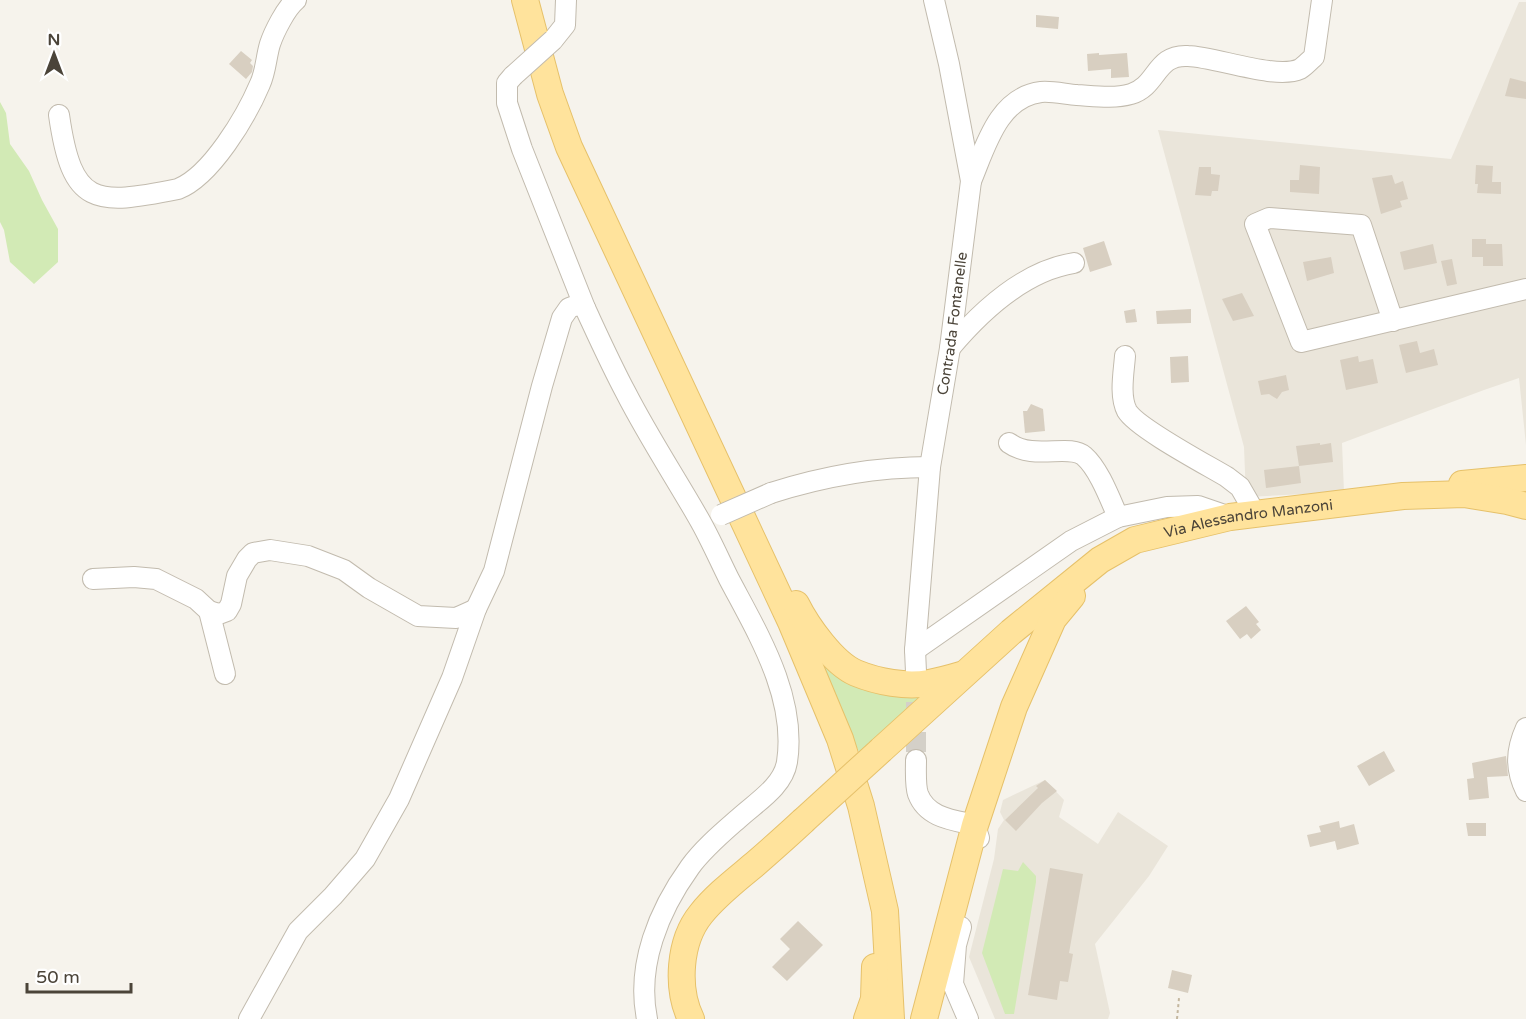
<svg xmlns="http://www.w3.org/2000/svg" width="1526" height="1019" font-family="'Varela Round',sans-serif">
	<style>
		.residential { fill: #eae5da }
		.green { fill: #d2eab5 }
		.building { fill: #d8cfc1 }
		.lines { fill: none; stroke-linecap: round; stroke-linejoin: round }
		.minor-tunnel { stroke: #d4d0c8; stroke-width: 20; stroke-dasharray: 20 10; stroke-linecap: butt }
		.minor-casing { stroke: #c2bbae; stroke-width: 22 }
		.major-casing { stroke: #e6c16a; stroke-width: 28 }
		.path { stroke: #c4b79f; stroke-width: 2; stroke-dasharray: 3 3; stroke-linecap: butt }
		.minor { stroke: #fff; stroke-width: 20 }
		.major { stroke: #ffe39c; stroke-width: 26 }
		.minor-bridge-casing { stroke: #c2bbae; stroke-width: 22; stroke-linecap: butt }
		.major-bridge-casing { stroke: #e6c16a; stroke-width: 28; stroke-linecap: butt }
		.minor-bridge { stroke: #fff; stroke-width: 20 }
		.major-bridge { stroke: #ffe39c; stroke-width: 26 }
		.labels { text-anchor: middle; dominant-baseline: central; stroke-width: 6; stroke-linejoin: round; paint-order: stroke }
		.street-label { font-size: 15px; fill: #4b4439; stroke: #fff }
	</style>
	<rect width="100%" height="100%" fill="#f6f3ec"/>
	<!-- residential -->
	<path class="residential" d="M1519,2H1526V445L1519,378L1484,390L1342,443L1344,492L1246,497L1244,447L1158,130L1451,159Z
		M1045,780L1064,800L1059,817L1098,844L1118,812L1168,846L1149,876L1095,944L1110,1013L1108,1019H995L969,957L994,859L998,829L1004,820L1000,812L1003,800Z"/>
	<!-- green -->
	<path class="green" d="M0,102L6,113L10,144L29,171L42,200L58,229V262L34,284L10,262L4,230L0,222Z
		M809,644L929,690L860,754Z
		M1023,862L1036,876V882L1014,1014H1005L982,953L1003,869L1018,871Z"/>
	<!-- building -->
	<path class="building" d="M1036,15L1059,17L1058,29L1036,27Z
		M241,51L252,60L250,63L253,66L252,72L246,79L229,64Z
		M1099,53V55L1127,53L1129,77L1111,78V69L1088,71L1087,54Z
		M1510,78L1526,82V99L1505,96Z
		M1300,165L1320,167L1319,194L1290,192V180H1299Z
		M1476,165L1493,166L1492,182H1501V194L1477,193L1478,184H1475Z
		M1199,167H1211V174L1220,175L1218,191H1212L1211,196L1195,195Z
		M1392,175L1395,184L1403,181L1408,199L1400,201L1402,207L1381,214L1372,178Z
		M1472,239H1486V244H1502L1503,266H1483V257H1472Z
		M1104,241L1112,265L1090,272L1083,248Z
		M1433,244L1437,263L1404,270L1400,252Z
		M1331,257L1334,273L1307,281L1303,262Z
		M1452,259L1457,284L1447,286L1441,261Z
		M1242,293L1254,316L1233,321L1222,299Z
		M1135,309L1137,322L1126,323L1124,311Z
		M1191,309V323L1157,324L1156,311Z
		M1417,341L1420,353L1434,349L1438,365L1406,373L1399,345Z
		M1188,356L1189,382L1171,383L1170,357Z
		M1358,356L1359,362L1373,359L1378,383L1346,390L1340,360Z
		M1286,375L1289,390L1282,392L1277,399L1269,394L1261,395L1258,381Z
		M1031,404L1043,409L1045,431L1025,433L1023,411H1027Z
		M1320,443V445L1331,443L1333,462L1299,466L1296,446Z
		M1299,466L1301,483L1266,488L1264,470Z
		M1246,606L1259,622L1256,624L1261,630L1251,639L1247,634L1240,639L1226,621Z
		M1384,751L1395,771L1369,786L1357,766Z
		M1506,756L1508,776L1487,777L1489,798L1469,800L1467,779L1474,778L1472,763Z
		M1045,780L1057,791L1042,803L1016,831L1005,820L1038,788L1036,786Z
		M1339,821L1340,828L1354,824L1359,844L1337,850L1335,841L1310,847L1307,835L1321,832L1319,826Z
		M1466,823H1486V836H1468Z
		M1050,868L1083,874L1069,953L1073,954L1068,982L1060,981L1057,1000L1028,995Z
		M798,921L823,945L787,981L772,967L790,949L780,939Z
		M1172,970L1192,975L1188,993L1168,988Z"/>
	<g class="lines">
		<!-- minor-tunnel -->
		<path class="minor-tunnel" d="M916,672V760"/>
		<defs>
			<g id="minor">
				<path d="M553,40L565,25L566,0"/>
				<path d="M513,76L507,83V103L522,149L585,308"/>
				<path d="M59,115C72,206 94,206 178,189C211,176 246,117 260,84C266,71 266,57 270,44C274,32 286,8 296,0"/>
				<path d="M971,181C985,148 998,97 1041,92C1052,91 1065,94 1077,95C1094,96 1114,99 1131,94C1158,86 1155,54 1188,56C1216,57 1276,80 1300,69C1305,66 1309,61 1314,57L1322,0"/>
				<path d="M1393,321L1361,225L1269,218L1255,224L1301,342L1526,289"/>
				<path d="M950,348C982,310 1024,271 1074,263"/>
				<path d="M1125,356C1124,371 1119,396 1127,411C1137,428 1207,465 1227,477L1240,487L1255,513"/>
				<path d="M1009,443C1034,461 1069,443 1084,456C1099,469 1110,499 1118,517"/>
				<path d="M771,493C821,477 877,467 930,467"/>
				<path d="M93,579L134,577L156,579L196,599L209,611L225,674"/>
				<path d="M209,611L219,614L227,611L231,604L237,576L247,559L253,553L270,550L308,556L344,570L369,588L418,616L456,618L476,609"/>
				<path d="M915,650L1071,541L1118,517L1167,507L1198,506L1230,517"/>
				<path id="s1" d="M916,672L915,650L930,467L950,348L971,181L949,64L934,0"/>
				<path d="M1526,728C1516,750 1515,769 1526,791"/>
				<path d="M916,760C916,770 915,785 918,794C927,818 953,820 975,825L979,838"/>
				<path d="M961,927L956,945L953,984L968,1019"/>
				<path d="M249,1019L298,931L333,896L365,859L399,799L452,678L476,609L494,571L542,386L562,318L569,308L577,305L585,308C598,336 611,365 626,393C648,436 675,477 699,519C710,538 719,559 729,579C758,634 797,697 787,762C783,787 755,803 738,819C722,833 703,849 690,867C659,910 636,965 647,1019"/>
			</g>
			<g id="major">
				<path d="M525,0L550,94L569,147L791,622L840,739L861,806L885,911L891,1019"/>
				<path d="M1462,484L1526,478"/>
				<path d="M796,604C807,626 833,663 856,673C878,682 906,687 929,683C940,681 951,678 961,675"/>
				<path id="s2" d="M881,750L1011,632L1100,560L1135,540L1230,517L1403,496L1464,494L1507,501L1526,506"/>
				<path d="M691,1019C676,988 679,941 701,914C716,895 736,880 755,864C771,850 787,836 803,821"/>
				<path d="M867,1019L874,999L875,967"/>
				<path d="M924,1019L975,825L1014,707L1053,619L1072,596"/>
			</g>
		</defs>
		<!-- minor casing -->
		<use href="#minor" class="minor-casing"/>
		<!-- major casing -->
		<use href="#major" class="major-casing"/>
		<!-- path -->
		<path class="path" d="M1177,1019L1179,998"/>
		<!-- minor -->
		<use href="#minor" class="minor"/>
		<!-- major -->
		<use href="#major" class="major"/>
		<defs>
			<path id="minor-bridge" d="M513,76L553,40
				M721,515L771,493"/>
			<path id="major-bridge" d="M803,821L881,750"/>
		</defs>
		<!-- minor-bridge casing -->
		<use href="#minor-bridge" class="minor-bridge-casing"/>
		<!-- major-bridge casing -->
		<use href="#major-bridge" class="major-bridge-casing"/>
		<!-- minor-bridge -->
		<use href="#minor-bridge" class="minor-bridge"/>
		<!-- major-bridge -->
		<use href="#major-bridge" class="major-bridge"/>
	</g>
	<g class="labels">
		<!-- street labels -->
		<g class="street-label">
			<text stroke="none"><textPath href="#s1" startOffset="351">Contrada Fontanelle</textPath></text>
			<text stroke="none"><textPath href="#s2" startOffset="446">Via Alessandro Manzoni</textPath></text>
		</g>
	</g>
	<!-- north arrow -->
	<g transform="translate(54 54)" stroke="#ffffff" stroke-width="4.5" paint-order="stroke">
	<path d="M0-4.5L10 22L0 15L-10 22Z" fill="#4b4439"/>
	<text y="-9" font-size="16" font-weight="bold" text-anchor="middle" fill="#4b4439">N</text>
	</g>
	<!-- scale -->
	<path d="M27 983v9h104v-9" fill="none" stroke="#4b4439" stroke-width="3"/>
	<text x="36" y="983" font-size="18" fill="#4b4439" stroke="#ffffff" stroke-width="4.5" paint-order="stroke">50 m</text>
</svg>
